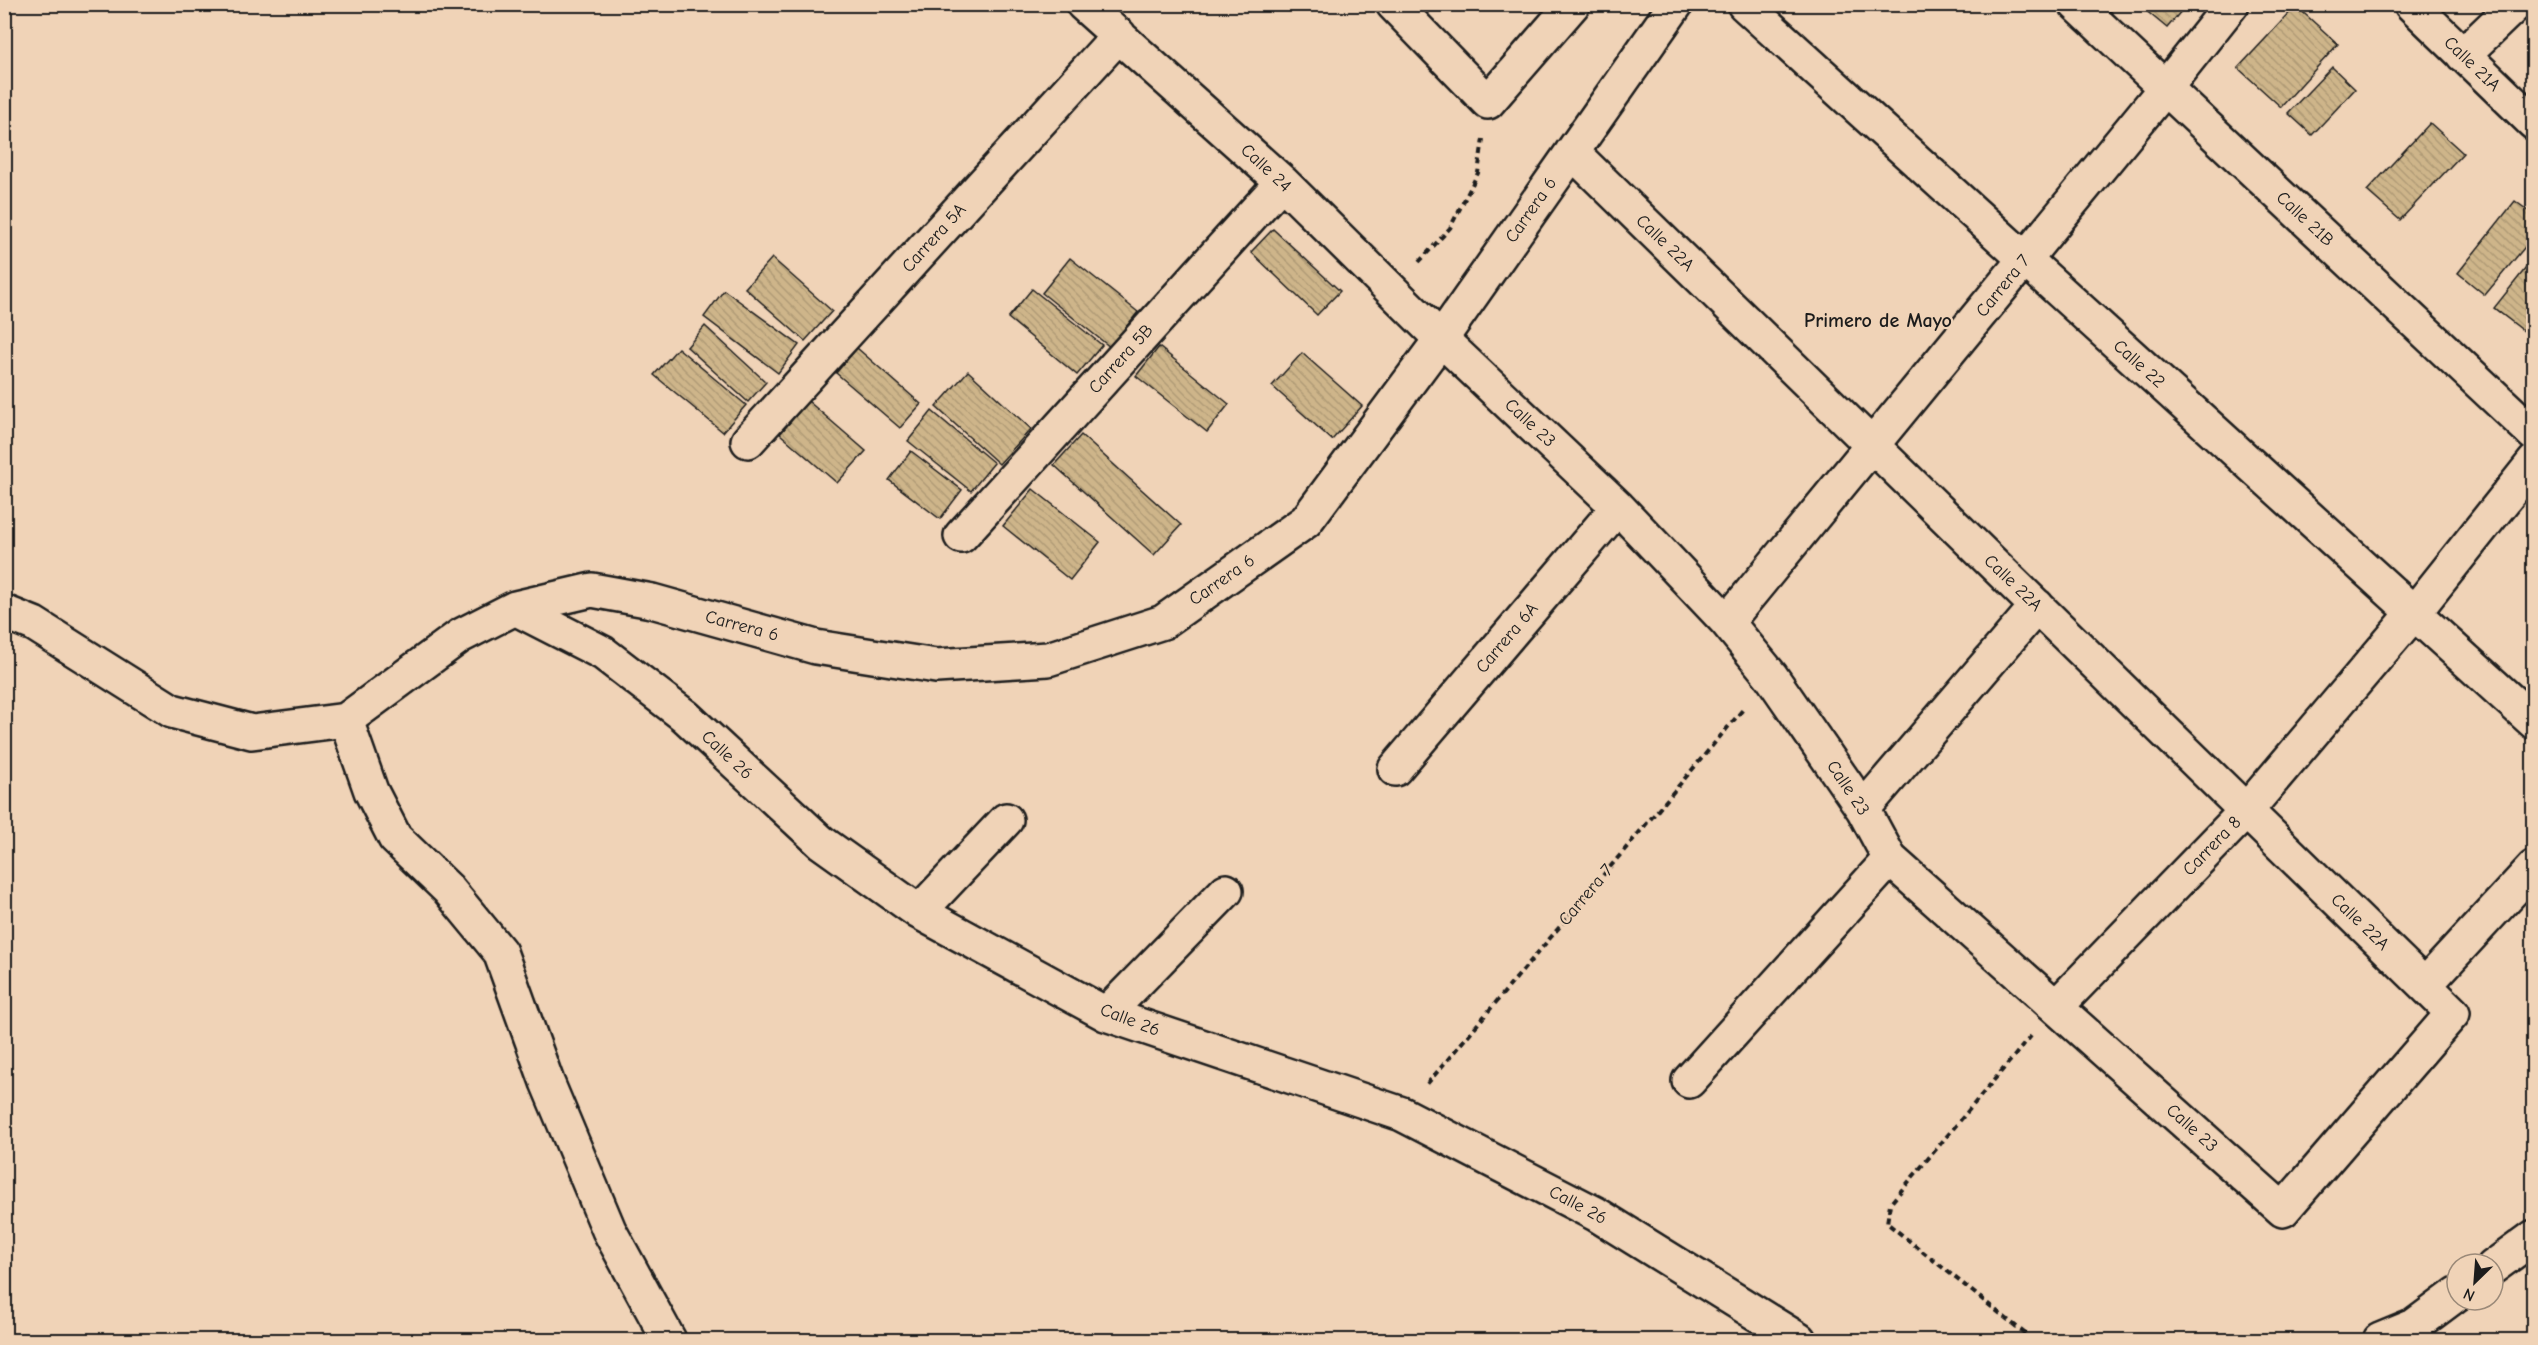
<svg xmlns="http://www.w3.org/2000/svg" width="2538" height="1345" font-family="'Comic Neue',sans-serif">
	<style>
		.building { fill: url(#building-back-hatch); stroke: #1c1c1c; stroke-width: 1.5 }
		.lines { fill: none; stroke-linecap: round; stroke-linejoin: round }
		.minor-casing { stroke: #1c1c1c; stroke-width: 38 }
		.path { stroke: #1c1c1c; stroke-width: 4; stroke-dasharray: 6 4.5; stroke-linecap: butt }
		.minor { stroke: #f0d3b7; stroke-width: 33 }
		.labels { text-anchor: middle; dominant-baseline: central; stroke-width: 4.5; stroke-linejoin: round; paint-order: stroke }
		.street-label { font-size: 18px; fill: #1c1c1c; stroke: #f0d3b7 }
		.neighbourhood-label { font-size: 20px; font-weight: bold; fill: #1c1c1c; stroke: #f0d3b7 }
	</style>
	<defs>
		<pattern id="building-back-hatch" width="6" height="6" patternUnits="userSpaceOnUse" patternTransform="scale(1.5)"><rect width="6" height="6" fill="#ceb58a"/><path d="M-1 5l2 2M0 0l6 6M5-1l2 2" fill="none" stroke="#b09b76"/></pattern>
	</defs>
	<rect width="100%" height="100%" fill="#f0d3b7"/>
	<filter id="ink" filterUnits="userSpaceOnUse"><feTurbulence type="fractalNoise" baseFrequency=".0167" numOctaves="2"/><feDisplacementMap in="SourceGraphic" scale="12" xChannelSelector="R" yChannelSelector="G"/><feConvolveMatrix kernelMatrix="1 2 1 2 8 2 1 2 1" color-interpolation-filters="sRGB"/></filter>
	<g filter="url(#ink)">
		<!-- building -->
		<path class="building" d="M2138,4H2187L2167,28Z
			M2296,6L2338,44L2281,107L2238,68Z
			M2332,67L2355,89L2312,135L2288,113Z
			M2430,123L2463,153L2400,220L2367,191Z
			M2515,201L2534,215V236L2485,295L2458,273Z
			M1273,229L1340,291L1317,315L1251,252Z
			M772,258L832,311L805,341L745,288Z
			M1070,258L1138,312L1110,347L1042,293Z
			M2534,258V329L2529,335L2494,308Z
			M1032,289L1102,345L1077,375L1008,318Z
			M724,290L799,345L778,373L704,317Z
			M705,326L766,382L748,402L687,347Z
			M1159,347L1229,404L1207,432L1136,376Z
			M678,348L746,405L723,432L654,375Z
			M857,348L921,404L900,428L836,373Z
			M1302,353L1362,406L1332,440L1272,386Z
			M968,371L1031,429L999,464L936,407Z
			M808,401L866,451L837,483L780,434Z
			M932,411L994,463L971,491L908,441Z
			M1081,435L1181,525L1154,555L1054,465Z
			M911,451L962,490L940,519L889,480Z
			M1033,489L1100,542L1070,580L1003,526Z"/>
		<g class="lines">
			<defs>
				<path id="minor" d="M1083,4L1282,182L1441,339L1618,507L1727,622L1771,676L1863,809L1890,859L2283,1210L2453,1013L1572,152
					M1393,4L1488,102L1573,4
					M1744,4L2534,722
					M2076,4L2534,434
					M2411,4L2534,123
					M2463,55L2516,4
					M748,441L1119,35
					M961,536L1282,182
					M515,608L603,653L685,716L821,842L919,912L1106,1014L1402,1114L1596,1214L1799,1340
					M4,612L34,624L172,711L252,732L346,720L460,636L515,608L592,590L652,601L816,647L936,666L1048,659L1163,622L1306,521L1441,339L1676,4
					M1727,622L2166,87L2232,4
					M346,720L371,791L395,838L448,889L500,952L547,1082L609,1230L669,1340
					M1395,769L1618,507
					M1863,809L2037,606
					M919,912L1006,820
					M2425,985L2534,867
					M2056,1007L2246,811L2413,614L2534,462
					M1106,1014L1226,891
					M1689,1081L1890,859
					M2493,1267L2534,1237
					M2380,1340L2414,1326L2457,1294"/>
			</defs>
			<!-- minor casing -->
			<use href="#minor" class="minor-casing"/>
			<!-- path -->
			<path class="path" d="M1419,262L1450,228L1478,173L1483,139
				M2031,1036L1890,1204L1887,1223L2033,1340
				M1427,1084L1745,707"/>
			<!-- minor -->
			<use href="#minor" class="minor"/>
		</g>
	</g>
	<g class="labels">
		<!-- street labels -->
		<g class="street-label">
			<text transform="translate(2472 64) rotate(44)">Calle 21A</text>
			<text transform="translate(1266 168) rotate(43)">Calle 24</text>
			<text transform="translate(1531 210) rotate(-55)">Carrera 6</text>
			<text transform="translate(2305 219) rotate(43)">Calle 21B</text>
			<text transform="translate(934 238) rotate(-48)">Carrera 5A</text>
			<text transform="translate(1665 243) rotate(44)">Calle 22A</text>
			<text transform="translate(2003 286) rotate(-51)">Carrera 7</text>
			<text transform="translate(1121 359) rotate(-48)">Carrera 5B</text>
			<text transform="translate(2139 364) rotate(42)">Calle 22</text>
			<text transform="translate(1530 423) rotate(43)">Calle 23</text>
			<text transform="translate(1222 580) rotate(-35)">Carrera 6</text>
			<text transform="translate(2013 583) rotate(44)">Calle 22A</text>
			<text transform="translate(742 626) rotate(15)">Carrera 6</text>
			<text transform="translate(1507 638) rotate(-50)">Carrera 6A</text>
			<text transform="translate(727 755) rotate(43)">Calle 26</text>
			<text transform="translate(1848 788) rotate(56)">Calle 23</text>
			<text transform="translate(2212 846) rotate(-46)">Carrera 8</text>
			<text transform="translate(1586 895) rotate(-50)">Carrera 7</text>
			<text transform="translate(2360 922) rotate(44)">Calle 22A</text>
			<text transform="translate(1130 1020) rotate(21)">Calle 26</text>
			<text transform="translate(2192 1128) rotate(42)">Calle 23</text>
			<text transform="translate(1578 1205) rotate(28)">Calle 26</text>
		</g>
		<!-- neighbourhood labels -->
		<g class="neighbourhood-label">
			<text x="1878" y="320">Primero de Mayo</text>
		</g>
	</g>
	<!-- margin -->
	<rect width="2538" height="1345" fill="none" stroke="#f0d3b7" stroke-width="24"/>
	<rect x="12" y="12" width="2514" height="1321" fill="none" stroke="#1c1c1c" stroke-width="2" filter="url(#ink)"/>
	<!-- north arrow -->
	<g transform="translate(2475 1282) rotate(205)"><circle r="28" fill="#f0d3b7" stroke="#9b8a79" stroke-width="1.5"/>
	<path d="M0-4.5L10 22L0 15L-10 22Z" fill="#1c1c1c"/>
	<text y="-9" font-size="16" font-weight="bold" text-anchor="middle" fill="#1c1c1c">N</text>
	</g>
</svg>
